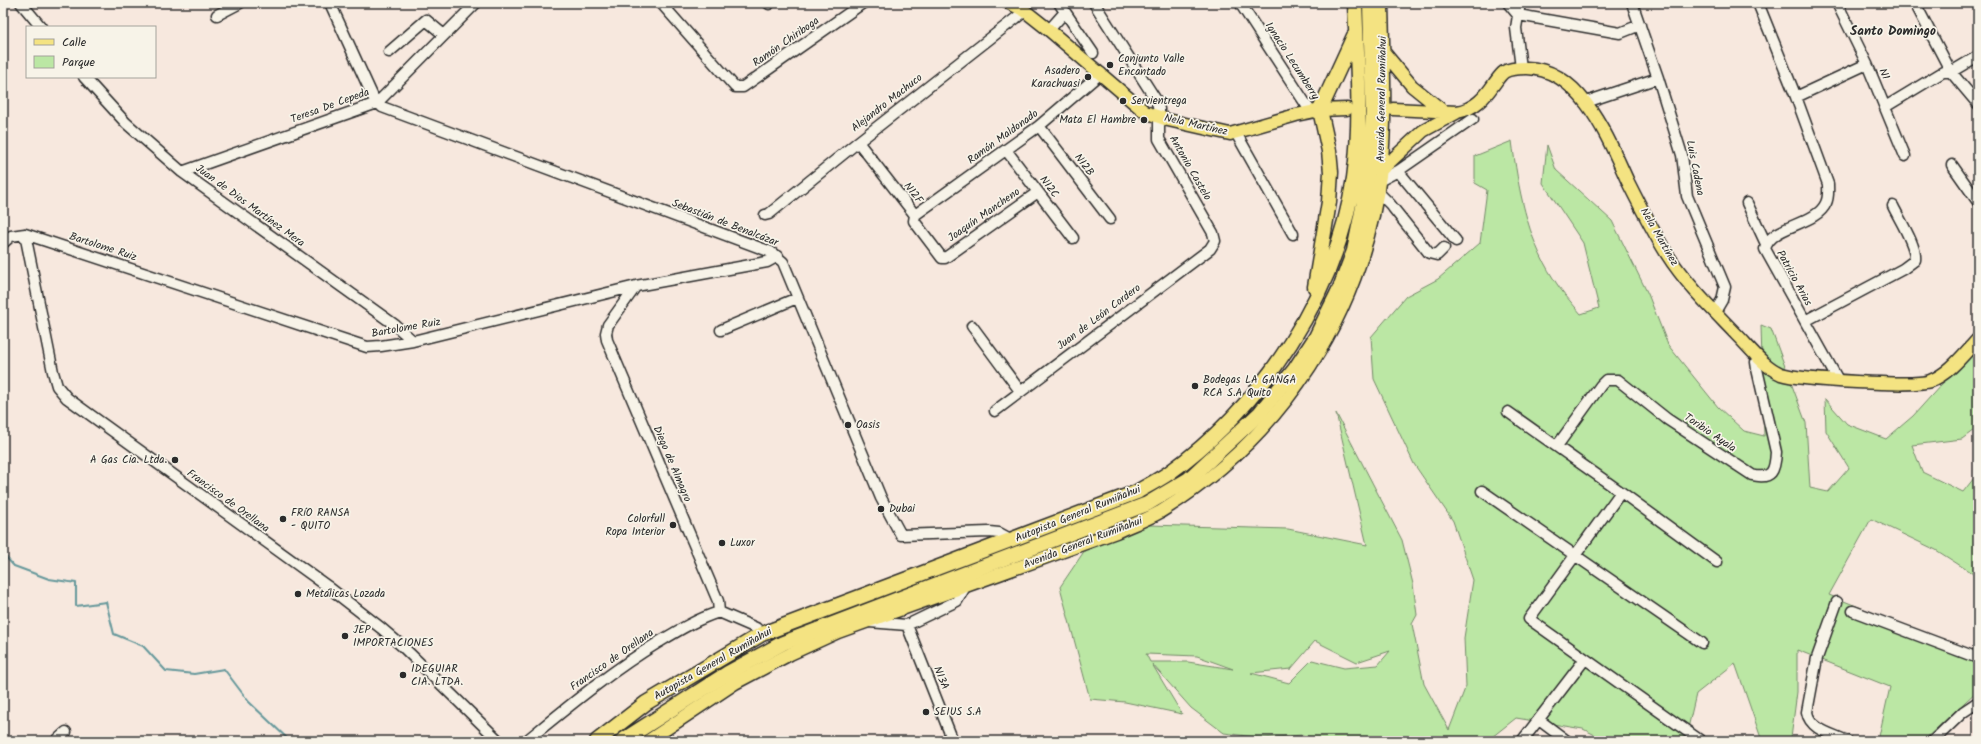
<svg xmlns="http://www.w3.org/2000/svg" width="1981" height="744" font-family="Kalam,sans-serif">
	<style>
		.green { fill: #bbe7a4; stroke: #738968; fill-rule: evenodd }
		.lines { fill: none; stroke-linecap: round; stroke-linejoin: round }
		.stream { stroke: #66989b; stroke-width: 2 }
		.minor-casing { stroke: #2b2b2b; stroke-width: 13 }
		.major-casing { stroke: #2b2b2b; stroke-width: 15 }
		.highway-casing { stroke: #2b2b2b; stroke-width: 17 }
		.minor { stroke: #f7f3e8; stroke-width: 10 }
		.major { stroke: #f4e382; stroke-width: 12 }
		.highway { stroke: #f4e382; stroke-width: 14 }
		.poi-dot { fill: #2b2b2b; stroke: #f7f3e8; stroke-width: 1.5 }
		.labels { text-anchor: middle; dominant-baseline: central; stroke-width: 3.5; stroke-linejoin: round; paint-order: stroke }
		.street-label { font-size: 11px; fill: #2b2b2b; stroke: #f7f3e8 }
		.poi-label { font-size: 11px; fill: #2b2b2b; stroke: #f7f3e8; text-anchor: start }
		.quarter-label { font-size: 13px; font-weight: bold; fill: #2b2b2b; stroke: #f7f3e8 }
	</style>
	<rect width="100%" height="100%" fill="#f7e8de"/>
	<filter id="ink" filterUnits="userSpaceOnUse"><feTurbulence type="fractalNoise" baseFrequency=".025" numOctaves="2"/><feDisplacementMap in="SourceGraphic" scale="8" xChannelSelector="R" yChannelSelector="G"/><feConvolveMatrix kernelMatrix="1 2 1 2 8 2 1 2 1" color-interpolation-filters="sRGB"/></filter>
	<g filter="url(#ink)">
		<!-- green -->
		<path class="green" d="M1512,141C1518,187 1527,238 1553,278C1561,291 1571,302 1581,314L1599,308L1583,243L1543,183L1547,145L1556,170L1612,221L1648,294L1668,345L1718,407L1744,431L1764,436L1761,325L1771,329L1806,423L1810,488L1828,492L1849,468L1826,431L1825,399L1847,424L1886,439L1913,416L1978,344V427L1962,439L1912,445L1922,472L1963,492L1978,473V577L1936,550L1871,519L1829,595L1978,655V690L1923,741H1878L1890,687L1797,650V692L1791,738L1788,741H1762L1735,663L1696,694L1685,741H1607L1583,729L1516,718L1487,741H1323L1303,735L1262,738L1224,733L1191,708L1152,664L1182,714L1125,702L1090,699L1060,587L1085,550L1149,525L1288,529L1367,545L1336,413L1402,540L1413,584L1417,615L1412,624L1424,684L1449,730L1466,686L1464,638L1473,580L1453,521L1414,464L1374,379L1371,337L1406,296L1438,279L1480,243L1487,190L1475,183V156ZM1315,641L1357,662L1390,651L1378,665L1344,668L1312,660L1289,683L1251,673L1291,669ZM1146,654L1197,656L1233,669L1188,662H1150Z"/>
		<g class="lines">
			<!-- stream -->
			<path class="stream" d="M3,554L14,566L49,579L76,583V606L106,602L114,634L143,646L166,671L194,674L224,669L249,702L290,741"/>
			<defs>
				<path id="minor" d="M21,3L41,27
					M330,3L373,97L382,107L771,252L783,262L881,498L901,535L989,532L999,533L1012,540
					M661,3L735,87H743L863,3
					M1059,3L1093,53
					M1240,3L1311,112
					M1508,3L1518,15L1620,33L1640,25
					M1520,3L1516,28L1521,68
					M1632,3L1658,78L1682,155L1687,196L1725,287L1722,300L1715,312
					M1758,3L1796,97
					M1837,3L1867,64L1905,156
					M1915,3L1951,72L1978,104
					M769,4L770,3
					M217,15L240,3
					M1049,30L1065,12
					M389,52L426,20L444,35
					M84,77L126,123L182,172L395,325L413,341
					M1586,102L1658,78
					M1885,107L1943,72H1951L1978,56
					M1039,126L1110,219
					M1236,133L1293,234
					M858,142L915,215L914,221L942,258H945L1038,192
					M1006,150L1073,238
					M1952,165L1978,202
					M1398,171L1456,241
					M182,172L377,103L476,3
					M1379,181L1398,171L1473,119
					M1377,191L1390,204L1429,253L1437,255L1444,248
					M1747,203L1766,244
					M765,215L769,214L858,142L1025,11
					M915,215L1039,126L1101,73
					M25,234L53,372L57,386L67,398L327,586L381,628L402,646L499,741
					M3,243L11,236L25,234L367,347L381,346L413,341L636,286L767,262L778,256
					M636,286L608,325L606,333L607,340L718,601L719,612
					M1805,321L1903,269L1915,260C1917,246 1899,219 1893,206
					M972,326L1020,391
					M721,330L797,298
					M1838,380L1765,249C1770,225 1816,226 1826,203C1829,197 1828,190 1828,184L1796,97L1867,64
					M995,411L1210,249L1215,241L1213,233L1159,139V109L1156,100L1094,3
					M1508,412L1621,492L1717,562
					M1557,446L1601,385L1606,380H1618L1667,419L1752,475C1772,480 1775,471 1776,452L1757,369L1756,362L1758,357
					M1482,491L1702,643
					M1621,492L1529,619L1701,741
					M1837,602L1817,658L1807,712C1810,730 1833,734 1847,741
					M1853,611L1978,658
					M719,612L756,628L762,634
					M869,622L907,625L957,601L965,587
					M907,625L953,741
					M1539,720L1567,741
					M56,741L66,732
					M526,741C569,706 611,671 659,642C679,630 697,619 719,612
					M1522,741L1585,659
					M1933,741L1963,712L1978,702"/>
				<path id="major" d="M1009,3L1025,11L1049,30L1145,112L1168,120L1230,134L1296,115L1320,110L1347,109
					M1383,51L1412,86L1443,111
					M1393,109L1457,112C1475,109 1485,97 1494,84C1497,80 1500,75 1504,72C1510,68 1521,68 1527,68C1582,69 1609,141 1628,182C1640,206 1653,232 1667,254C1686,284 1712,309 1736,334C1750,348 1763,366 1781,374C1800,380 1914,387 1930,381C1949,374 1964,354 1978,339
					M1381,170L1423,131L1456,113
					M648,741L735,683L790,654L838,632L1116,532C1131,525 1146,520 1160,512C1284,436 1363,313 1381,169C1387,115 1383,58 1382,3"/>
				<path id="highway" d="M1315,287L1329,202L1331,172L1329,151L1320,110L1354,36
					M597,741L646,703L762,634L1137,492C1148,485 1159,480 1169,473C1264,404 1336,295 1354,178C1362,121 1357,61 1355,3
					M622,741L728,673L783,643L1147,504L1189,479L1259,414L1295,369L1316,337L1340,288L1354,251L1363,207L1370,160L1373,113L1370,3"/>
			</defs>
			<!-- minor casing -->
			<use href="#minor" class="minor-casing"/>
			<!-- major casing -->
			<use href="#major" class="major-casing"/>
			<!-- highway casing -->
			<use href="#highway" class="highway-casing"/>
			<!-- minor -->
			<use href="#minor" class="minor"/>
			<!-- major -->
			<use href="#major" class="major"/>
			<!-- highway -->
			<use href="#highway" class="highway"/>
		</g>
	</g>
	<!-- markers -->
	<g class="poi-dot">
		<circle cx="1110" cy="65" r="4"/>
		<circle cx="1088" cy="77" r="4"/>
		<circle cx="1123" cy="101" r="4"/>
		<circle cx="1144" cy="120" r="4"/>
		<circle cx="1195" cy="386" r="4"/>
		<circle cx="848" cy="425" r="4"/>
		<circle cx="175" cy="460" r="4"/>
		<circle cx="881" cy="509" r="4"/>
		<circle cx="283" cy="519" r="4"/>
		<circle cx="673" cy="525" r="4"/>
		<circle cx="722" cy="543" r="4"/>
		<circle cx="298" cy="594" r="4"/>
		<circle cx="345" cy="636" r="4"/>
		<circle cx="403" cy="675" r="4"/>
		<circle cx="926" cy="712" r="4"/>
	</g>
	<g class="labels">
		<!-- street labels -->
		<g class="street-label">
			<text transform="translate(786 42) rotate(-35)">Ramón Chiriboga</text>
			<text transform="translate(1292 61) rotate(57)">Ignacio Lecumberry</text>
			<text transform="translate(1884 74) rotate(67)">N1</text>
			<text transform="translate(1382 99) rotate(-89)">Avenida General Rumiñahui</text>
			<text transform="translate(887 103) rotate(-38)">Alejandro Machuco</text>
			<text transform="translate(330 106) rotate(-20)">Teresa De Cepeda</text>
			<text transform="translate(1196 125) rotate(13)">Nela Martínez</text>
			<text transform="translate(1003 137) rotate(-36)">Ramón Maldonado</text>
			<text transform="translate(1084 165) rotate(53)">N12B</text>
			<text transform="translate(1190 168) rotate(60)">Antonio Castelo</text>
			<text transform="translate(1695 168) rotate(79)">Luis Cadena</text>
			<text transform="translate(1049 187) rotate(53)">N12C</text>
			<text transform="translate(913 193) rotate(52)">N12F</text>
			<text transform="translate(250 206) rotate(36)">Juan de Dios Martínez Mera</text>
			<text transform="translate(984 215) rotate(-35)">Joaquín Mancheno</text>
			<text transform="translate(725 223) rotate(21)">Sebastián de Benalcázar</text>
			<text transform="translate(1659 237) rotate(60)">Nela Martínez</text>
			<text transform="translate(103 247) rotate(18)">Bartolome Ruiz</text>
			<text transform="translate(1794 278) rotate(61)">Patricio Arias</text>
			<text transform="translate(1099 317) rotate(-37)">Juan de León Cordero</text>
			<text transform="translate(406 328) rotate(-10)">Bartolome Ruiz</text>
			<text transform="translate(1710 433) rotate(34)">Toribio Ayala</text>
			<text transform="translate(672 464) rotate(67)">Diego de Almagro</text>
			<text transform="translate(228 501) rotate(36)">Francisco de Orellana</text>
			<text transform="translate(1078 514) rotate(-22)">Autopista General Rumiñahui</text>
			<text transform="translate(1083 543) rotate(-21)">Avenida General Rumiñahui</text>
			<text transform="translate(612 660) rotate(-35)">Francisco de Orellana</text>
			<text transform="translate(713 664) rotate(-30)">Autopista General Rumiñahui</text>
			<text transform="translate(941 678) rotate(68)">N13A</text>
		</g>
		<!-- poi labels -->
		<g class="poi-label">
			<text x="1118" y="59">Conjunto Valle<tspan x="1118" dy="13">Encantado</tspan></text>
			<text x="1080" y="71" text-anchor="end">Asadero<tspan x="1080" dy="13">Karachuasi</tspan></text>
			<text x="1131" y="101">Servientrega</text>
			<text x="1136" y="120" text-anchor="end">Mata El Hambre</text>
			<text x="1203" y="380">Bodegas LA GANGA<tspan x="1203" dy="13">RCA S.A Quito</tspan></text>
			<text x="856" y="425">Oasis</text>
			<text x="167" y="460" text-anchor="end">A Gas Cia. Ltda.</text>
			<text x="889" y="509">Dubai</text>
			<text x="291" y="513">FRíO RANSA<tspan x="291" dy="13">- QUITO</tspan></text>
			<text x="665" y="519" text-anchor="end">Colorfull<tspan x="665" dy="13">Ropa Interior</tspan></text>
			<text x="730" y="543">Luxor</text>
			<text x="306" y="594">Metálicas Lozada</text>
			<text x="353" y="630">JEP<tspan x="353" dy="13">IMPORTACIONES</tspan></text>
			<text x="411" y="669">IDEGUIAR<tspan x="411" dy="13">CIA. LTDA.</tspan></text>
			<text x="934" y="712">SEIUS S.A</text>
		</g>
		<!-- quarter labels -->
		<g class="quarter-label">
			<text x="1893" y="31">Santo Domingo</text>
		</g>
	</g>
	<!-- margin -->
	<rect width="1981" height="744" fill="none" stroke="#f7f3e8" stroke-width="16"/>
	<rect x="8" y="8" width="1965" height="728" fill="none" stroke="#2b2b2b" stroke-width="1.5" filter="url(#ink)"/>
	<!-- legend -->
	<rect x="26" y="26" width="130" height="52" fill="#f7f3e8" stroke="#a5a39c"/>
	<rect x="34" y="39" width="20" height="6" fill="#f4e382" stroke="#a5a39c"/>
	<text x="62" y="46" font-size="12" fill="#2b2b2b">Calle</text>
	<rect x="34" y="56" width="20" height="12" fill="#bbe7a4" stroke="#a5a39c"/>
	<text x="62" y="66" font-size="12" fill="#2b2b2b">Parque</text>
</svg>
